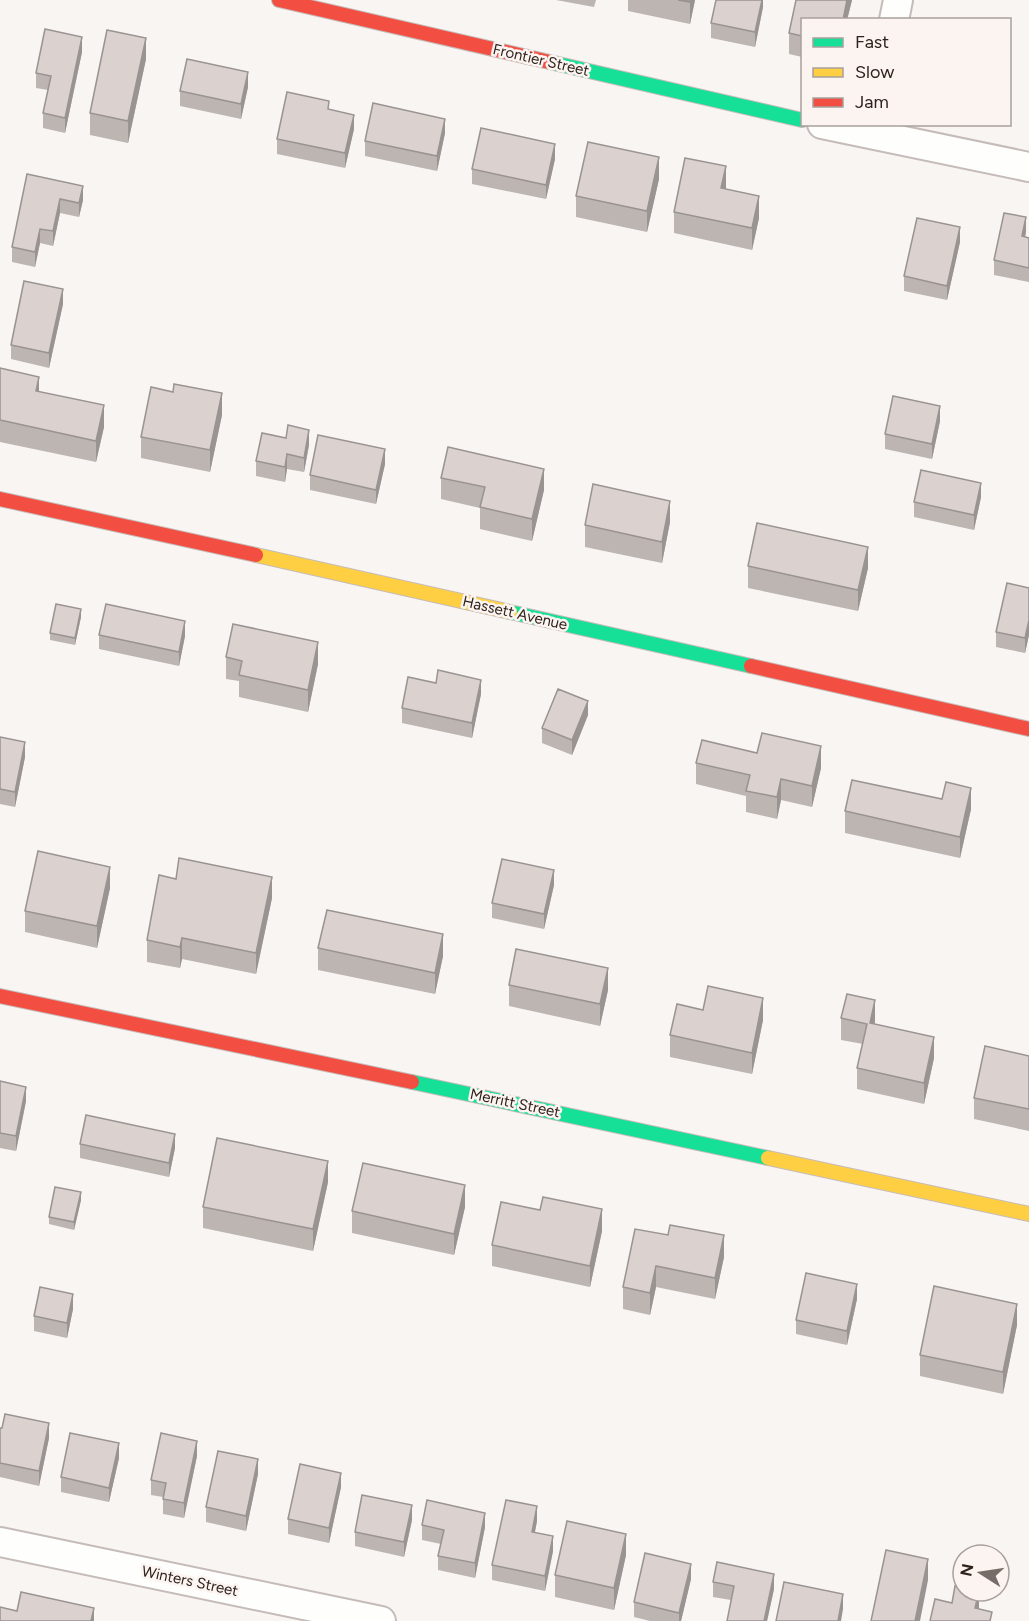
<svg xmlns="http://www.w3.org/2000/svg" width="1029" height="1621" font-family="Figtree,sans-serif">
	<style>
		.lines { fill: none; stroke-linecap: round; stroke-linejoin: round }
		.street-casing { stroke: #c5bcb9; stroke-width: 32 }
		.fast-casing { stroke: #c5bcb9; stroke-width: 16 }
		.slow-casing { stroke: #c5bcb9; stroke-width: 16 }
		.jam-casing { stroke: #c5bcb9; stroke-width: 16 }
		.street { stroke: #fefefd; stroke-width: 28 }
		.fast { stroke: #16e098; stroke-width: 14 }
		.slow { stroke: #ffcf43; stroke-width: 14 }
		.jam { stroke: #f24e42; stroke-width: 14 }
		.wall { fill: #bcb5b2 }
		.shaded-wall { fill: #999391 }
		.building { fill: #dbd2cf; stroke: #999391; stroke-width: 1.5 }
		.labels { text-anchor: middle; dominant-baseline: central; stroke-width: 5; stroke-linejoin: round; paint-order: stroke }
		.street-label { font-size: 15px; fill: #2f221d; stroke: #fbf4f1 }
	</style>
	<rect width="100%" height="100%" fill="#f9f5f3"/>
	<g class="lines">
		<defs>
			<path id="street" d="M894,20L898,0
				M822,124L1029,167
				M0,1542L381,1621"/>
			<path id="fast" d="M554,63L802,120
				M510,612L751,666
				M412,1082L768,1158"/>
			<path id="slow" d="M256,555L510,612
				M768,1158L1029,1214"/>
			<path id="jam" d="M279,0L554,63
				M0,499L256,555
				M751,666L1029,729
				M0,996L412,1082"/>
		</defs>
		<!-- street casing -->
		<use href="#street" class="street-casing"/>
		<!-- fast casing -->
		<use href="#fast" class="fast-casing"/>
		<!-- slow casing -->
		<use href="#slow" class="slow-casing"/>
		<!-- jam casing -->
		<use href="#jam" class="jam-casing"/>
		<!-- street -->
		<use href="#street" class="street"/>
		<!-- fast -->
		<use href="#fast" class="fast"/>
		<!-- slow -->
		<use href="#slow" class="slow"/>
		<!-- jam -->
		<use href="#jam" class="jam"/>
	</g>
	<!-- wall -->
	<path class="wall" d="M556,0H596L594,7Z
		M628,0H695L690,24L628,11Z
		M763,0V7L755,47L711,38V23Z
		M796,0H852L847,20H802V57L789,54V33Z
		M82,52L65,133L43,128V113L48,90L36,88V73Z
		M146,59L128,143L90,135V113Z
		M248,87L241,119L180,106V91Z
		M354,129L345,168L277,154V139Z
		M445,133L437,171L365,156V141Z
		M555,159L546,199L472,184V169Z
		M27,174L83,200L79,217L60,213L53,246L40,243L35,267L12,262V247Z
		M659,179L647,232L576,217V196Z
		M725,189L759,218L752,250L674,233V212Z
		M1026,232L1025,237L1029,238V282L994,275V260Z
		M960,242L947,300L904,291V276Z
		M63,304L49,368L11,359V345Z
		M0,368L39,391L104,427L96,462L0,442Z
		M173,392L222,415L210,472L141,458V437Z
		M940,421L932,459L885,449V434Z
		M309,445L304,472L287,469L285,482L256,476V461Z
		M385,464L376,504L310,490V475Z
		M441,478L544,490L532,541L480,529V508L441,499Z
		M981,497L974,530L914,517V502Z
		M670,522L662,563L585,547V525Z
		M748,566L868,568L858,611L748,588Z
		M1029,588V635L1025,653L996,647V632Z
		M81,617L75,645L50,640V633Z
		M99,635L185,636L179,666L99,649Z
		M226,657L318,664L308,712L239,697V681L226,679Z
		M481,694L472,738L402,723V708Z
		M588,715L572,755L542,743V728Z
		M0,737L25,757L15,807L0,804Z
		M696,763L821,768L812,807L781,800L777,819L746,812V796L696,784Z
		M942,799L971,809L960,858L845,833V811Z
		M554,885L544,929L492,918V903Z
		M110,888L97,948L25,932V911Z
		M272,898L256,974L182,959L180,968L147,962V940Z
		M318,948L443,956L435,994L318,970Z
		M509,985L608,990L600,1026L509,1006Z
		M703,1010L763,1020L752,1074L670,1057V1035Z
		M841,1018L875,1021V1024L934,1058L924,1104L857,1089V1068L863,1044L841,1040Z
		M1029,1056V1131L974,1119V1098Z
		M0,1081L26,1101L16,1151L0,1148Z
		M80,1144L175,1148L169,1177L80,1158Z
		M328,1182L313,1251L203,1228V1207Z
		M81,1200L74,1230L49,1224V1217Z
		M465,1207L454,1255L352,1233V1211Z
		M540,1210L602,1231L590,1287L492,1266V1245Z
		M635,1229L724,1257L715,1299L656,1287L650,1315L623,1309V1287Z
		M857,1299L847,1345L796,1334V1320Z
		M73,1309L67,1338L34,1331V1316Z
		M1017,1325L1003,1394L920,1376V1355Z
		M0,1428L49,1438L39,1486L0,1477Z
		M197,1456L184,1518L163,1514V1497L151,1495V1480Z
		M119,1458L109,1502L61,1492V1477Z
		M258,1474L246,1531L206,1522V1507Z
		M341,1487L329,1543L288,1534V1519Z
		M412,1520L404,1557L355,1546V1532Z
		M537,1521L535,1532L553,1551L545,1591L492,1580V1565Z
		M422,1525L485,1527L475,1578L438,1570V1556L441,1544L422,1540Z
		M626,1555L614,1610L555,1597V1575Z
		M691,1579L681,1621H650L634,1617V1602Z
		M713,1582L774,1589L767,1621H727L731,1600L713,1597Z"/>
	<!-- shaded-wall -->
	<path class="shaded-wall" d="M690,0H695L690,24Z
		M762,0H763V7L755,47V32Z
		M847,0H852L847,20H843Z
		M82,37V52L65,133V118Z
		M146,38V59L128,143V121Z
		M248,72V87L241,119V104Z
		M354,115V129L345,168V153Z
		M445,119V133L437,171V156Z
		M555,144V159L546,199V185Z
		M659,157V179L647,232V211Z
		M726,166V188L721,210V188Z
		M83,186V200L79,217V203Z
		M759,196V218L752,250V228Z
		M60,199V213L53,246V231Z
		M1026,217V232L1022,251V236Z
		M960,227V242L947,300V286Z
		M40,229V243L35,267V252Z
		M63,289V304L49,368V353Z
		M39,377V398L36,391Z
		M222,393V415L210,472V450Z
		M104,405V427L96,462V441Z
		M940,406V421L932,459V444Z
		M309,430V445L304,472V458Z
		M385,449V464L376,504V490Z
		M287,454V469L285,482V467Z
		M544,469V490L532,541V519Z
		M981,483V497L974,530V515Z
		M670,501V522L662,563V542Z
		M868,547V568L858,611V590Z
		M81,609V617L75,645V638Z
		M1029,620V635L1025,653V638Z
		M185,621V636L179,666V652Z
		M318,642V664L308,712V690Z
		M481,680V694L472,738V723Z
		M588,701V715L572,755V740Z
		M25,742V757L15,807V792Z
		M821,746V768L812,807V786Z
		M781,779V800L777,819V797Z
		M971,788V809L960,858V837Z
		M110,867V888L97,948V926Z
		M554,870V885L544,929V914Z
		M272,877V898L256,974V953Z
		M443,934V956L435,994V973Z
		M182,938V959L180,968V947Z
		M608,968V990L600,1026V1004Z
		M763,998V1020L752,1074V1053Z
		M875,1000V1021L870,1044V1023Z
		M934,1037V1058L924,1104V1083Z
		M26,1087V1101L16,1151V1136Z
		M175,1134V1148L169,1177V1163Z
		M328,1161V1182L313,1251V1229Z
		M465,1185V1207L454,1255V1234Z
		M81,1192V1200L74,1230V1222Z
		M602,1209V1231L590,1287V1266Z
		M724,1235V1257L715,1299V1278Z
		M656,1266V1287L650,1315V1293Z
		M857,1284V1299L847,1345V1331Z
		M73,1294V1309L67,1338V1323Z
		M1017,1304V1325L1003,1394V1372Z
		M49,1423V1438L39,1486V1471Z
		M197,1441V1456L184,1518V1503Z
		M119,1443V1458L109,1502V1488Z
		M258,1459V1474L246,1531V1516Z
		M341,1473V1487L329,1543V1528Z
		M412,1505V1520L404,1557V1542Z
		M537,1506V1521L532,1546V1532Z
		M485,1513V1527L475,1578V1563Z
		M626,1534V1555L614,1610V1588Z
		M553,1536V1551L545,1591V1576Z
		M928,1559V1580L920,1621H915Z
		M691,1564V1579L681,1621H679V1613Z
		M774,1574V1589L767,1621H764Z
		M979,1591V1613L975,1608Z
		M843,1594V1609L841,1621H838Z
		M94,1608V1621H91Z"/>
	<!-- building -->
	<path class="building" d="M678,0H690V2Z
		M716,0H762L755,32L711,23Z
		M796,0H847L843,20H802V36L789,33Z
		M45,29L82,37L65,118L43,113L51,76L36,73Z
		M107,30L146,38L128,121L90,113Z
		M187,59L248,72L241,104L180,91Z
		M287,92L329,101L328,109L354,115L345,153L277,139Z
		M373,103L445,119L437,156L365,141Z
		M481,128L555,144L546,185L472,169Z
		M588,142L659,157L647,211L576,196Z
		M685,158L726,166L721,188L759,196L752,228L674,212Z
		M27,174L83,186L79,203L60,199L53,231L40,229L35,252L12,247Z
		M1004,213L1026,217L1022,236L1029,238V268L994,260Z
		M917,218L960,227L947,286L904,276Z
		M24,281L63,289L49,353L11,345Z
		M0,368L39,377L36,391L104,405L96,441L0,420Z
		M174,384L222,393L210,450L141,437L151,387L173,392Z
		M893,396L940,406L932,444L885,434Z
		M288,425L309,430L304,458L287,454L285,467L256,461L262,433L286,438Z
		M318,435L385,449L376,490L310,475Z
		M448,447L544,469L532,519L480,507L485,487L441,478Z
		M921,470L981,483L974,515L914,502Z
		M593,484L670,501L662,542L585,525Z
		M757,523L868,547L858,590L748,566Z
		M1007,583L1029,588V620L1025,638L996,632Z
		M56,604L81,609L75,638L50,633Z
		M106,604L185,621L179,652L99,635Z
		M233,624L318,642L308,690L239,675L242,661L226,657Z
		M438,670L481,680L472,723L402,708L408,677L436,683Z
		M558,689L588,701L572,740L542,728Z
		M762,733L821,746L812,786L781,779L777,797L746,791L750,775L696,763L702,740L757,753Z
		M0,737L25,742L15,792L0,789Z
		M852,780L942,799L946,782L971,788L960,837L845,811Z
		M38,851L110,867L97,926L25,911Z
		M179,858L272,877L256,953L182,938L180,947L147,940L159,875L176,879Z
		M502,859L554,870L544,914L492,903Z
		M327,910L443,934L435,973L318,948Z
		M516,949L608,968L600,1004L509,985Z
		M708,986L763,998L752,1053L670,1035L677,1004L703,1010Z
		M847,994L875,1000L870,1023L934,1037L924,1083L857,1068L867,1024L841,1018Z
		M985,1046L1029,1056V1109L974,1098Z
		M0,1081L26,1087L16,1136L0,1133Z
		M86,1115L175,1134L169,1163L80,1144Z
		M217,1138L328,1161L313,1229L203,1207Z
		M363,1163L465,1185L454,1234L352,1211Z
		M55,1187L81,1192L74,1222L49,1217Z
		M543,1197L602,1209L590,1266L492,1245L501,1202L540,1210Z
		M670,1225L724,1235L715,1278L656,1266L650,1293L623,1287L635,1229L668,1235Z
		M806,1273L857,1284L847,1331L796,1320Z
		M934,1286L1017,1304L1003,1372L920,1355Z
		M40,1287L73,1294L67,1323L34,1316Z
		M5,1414L49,1423L39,1471L0,1463V1428H2Z
		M70,1433L119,1443L109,1488L61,1477Z
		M161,1433L197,1441L184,1503L163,1499L166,1483L151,1480Z
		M218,1451L258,1459L246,1516L206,1507Z
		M300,1464L341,1473L329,1528L288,1519Z
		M362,1495L412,1505L404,1542L355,1532Z
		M427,1500L485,1513L475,1563L438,1556L444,1530L422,1525Z
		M506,1500L537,1506L532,1532L553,1536L545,1576L492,1565Z
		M567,1521L626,1534L614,1588L555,1575Z
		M886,1550L928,1559L915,1621H871Z
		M645,1553L691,1564L679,1613L634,1602Z
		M717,1562L774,1574L764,1621H727L734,1586L713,1582Z
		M784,1582L843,1594L838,1621H776Z
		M955,1586L963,1588V1591H979L975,1608L992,1612L990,1621H930L935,1599L952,1603Z
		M21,1592L94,1608L91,1621H0V1607L17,1611Z"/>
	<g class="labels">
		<!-- street labels -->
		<g class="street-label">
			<text transform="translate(541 60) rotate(13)">Frontier Street</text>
			<text transform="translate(515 613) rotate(13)">Hassett Avenue</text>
			<text transform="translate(515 1103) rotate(12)">Merritt Street</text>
			<text transform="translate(190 1581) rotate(12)">Winters Street</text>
		</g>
	</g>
	<!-- legend -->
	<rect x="801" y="18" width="210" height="108" fill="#fbf4f1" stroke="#a9a09c" stroke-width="1.5"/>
	<rect x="813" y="38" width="30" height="9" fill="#16e098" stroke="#a9a09c" stroke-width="1.5"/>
	<text x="855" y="48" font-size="18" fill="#2f221d">Fast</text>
	<rect x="813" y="68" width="30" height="9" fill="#ffcf43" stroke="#a9a09c" stroke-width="1.5"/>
	<text x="855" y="78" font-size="18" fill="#2f221d">Slow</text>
	<rect x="813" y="98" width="30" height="9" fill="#f24e42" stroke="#a9a09c" stroke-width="1.5"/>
	<text x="855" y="108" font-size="18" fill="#2f221d">Jam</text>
	<!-- north arrow -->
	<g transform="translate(981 1573) rotate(282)"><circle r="28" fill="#fbf4f1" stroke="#a9a09c" stroke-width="1.5"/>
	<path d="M0-4.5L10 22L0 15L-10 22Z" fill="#766c68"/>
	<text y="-9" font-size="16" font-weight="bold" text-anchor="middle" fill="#2f221d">N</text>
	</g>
</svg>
